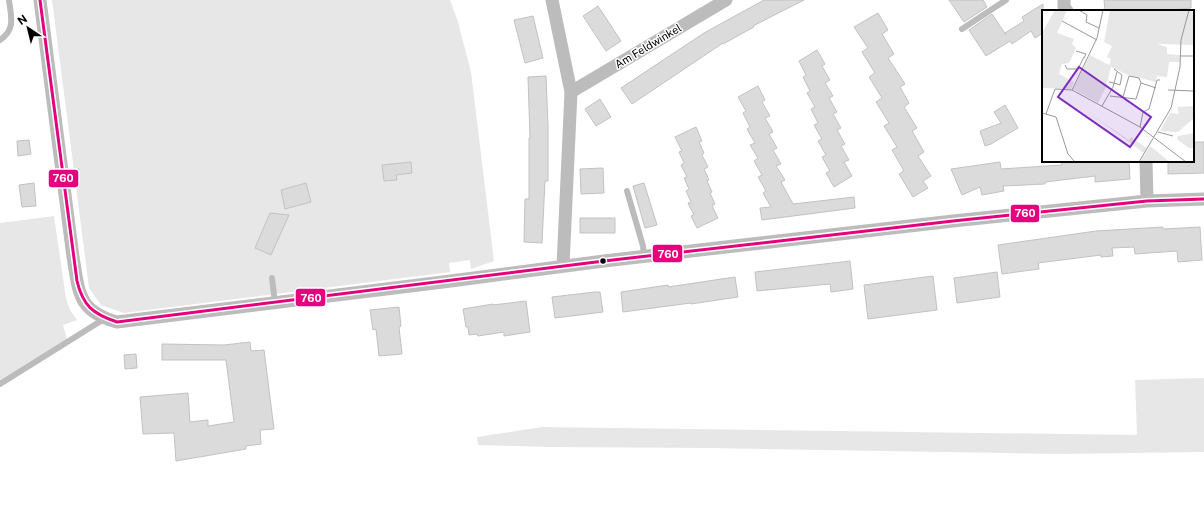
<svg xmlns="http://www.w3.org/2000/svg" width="1204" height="506" font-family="'Public Sans',sans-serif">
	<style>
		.green { fill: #e7e7e7 }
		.building { fill: #dbdbdb; stroke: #c2c2c2 }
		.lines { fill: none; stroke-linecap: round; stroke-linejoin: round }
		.service { stroke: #bcbcbc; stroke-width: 6 }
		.minor { stroke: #bcbcbc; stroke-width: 13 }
		.bus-1-casing { stroke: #fff; stroke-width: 6 }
		.bus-1 { stroke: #e5007d; stroke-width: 3 }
		.bus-dot { fill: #000; stroke: #fff; stroke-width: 1.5 }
		.labels { text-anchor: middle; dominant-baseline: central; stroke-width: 3; stroke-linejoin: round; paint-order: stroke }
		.street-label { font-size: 11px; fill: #000; stroke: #fff }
		.inset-road { fill: none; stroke: #999; stroke-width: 1 }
		.view { fill: #7b2cbf; fill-opacity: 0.15; stroke: #7b2cbf; stroke-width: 2 }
		.inset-edge { fill: none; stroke: #000; stroke-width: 2 }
		.line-badge { stroke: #fff; stroke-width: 1.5 }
		.badge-label { font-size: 11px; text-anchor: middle; font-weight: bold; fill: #fff }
	</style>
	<rect width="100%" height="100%" fill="#fff"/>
	<!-- green -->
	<path class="green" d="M52,0H450L458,22L471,72L494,261L471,269L470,260L449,263L450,272L124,313L101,305L89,288Z
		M54,216L66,298L70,310L77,320L63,325L67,339L0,381V223Z
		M1204,378V452L1056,454L711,448L547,447L478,445L477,437L542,427L1137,435L1135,380Z"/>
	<!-- building -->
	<path class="building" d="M764,0H804L753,26L754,27L723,44V43L632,104L621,88L704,33Z
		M949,0H983L987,7L964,22Z
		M1104,0H1191V8L1158,11H1105Z
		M1043,4V33L1035,38L1031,31L1012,44L1010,41L986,56L969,30L992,14L1006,35L1005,33L1024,21L1022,17Z
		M598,6L621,41L606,51L583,16Z
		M878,13L888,30L882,34L894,54L888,58L905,84L900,87L909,103L904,107L917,128L912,131L924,152L918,156L931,176L923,181L928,188L913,197L899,174L904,171L892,150L897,147L884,126L889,123L876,102L882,98L869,77L875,73L862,52L868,48L854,27Z
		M533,16L543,58L525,63L514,20Z
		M817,50L825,64L822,66L830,80L825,83L833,96L829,98L837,112L833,114L841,128L837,130L845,144L841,146L849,160L844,162L852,176L834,187L826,173L830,171L822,157L826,155L818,141L822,139L814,125L818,123L811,109L815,107L807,93L810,91L803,77L806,75L799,61Z
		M546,76L548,126V181H545L542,243L524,242L525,199H529V138H530L528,77Z
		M758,86L765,100L762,102L770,116L765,118L773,132L769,134L777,148L773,150L781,164L776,166L785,180L781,182L793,204L854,197L855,208L762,220L760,208L771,207L763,193L766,191L758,177L762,175L754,161L758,158L750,145L755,143L747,129L750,127L743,113L746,111L738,97Z
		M600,99L611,117L596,126L585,109Z
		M1005,105L1018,128L991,144L985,146L980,131L1001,123L994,112Z
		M696,127L702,141L699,142L704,153L702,155L708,167L704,169L709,180L707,181L712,192L710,193L715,204L712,206L718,218L697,228L691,216L694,215L688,203L691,202L686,191L689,189L684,178L687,177L681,165L684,163L679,152L682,151L675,137Z
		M29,140L31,154L18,156L17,141Z
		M1193,142H1204V173L1168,174V161H1193Z
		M1061,161H1129L1130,179L1095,182V176L1045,182V184L1003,186L1004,191L982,195L980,187L962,195L951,169L1000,162L1001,169L1062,165Z
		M411,162L412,173L396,175L397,180L384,181L382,165Z
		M603,168L604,193L581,194L580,169Z
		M34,183L36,206L22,207L19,185Z
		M306,183L311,202L285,209L281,190Z
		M644,183L657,225L645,228L633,186Z
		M270,213L289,215L271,255L255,248Z
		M580,218H615V233H580Z
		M1163,227V229L1200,227L1202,260L1178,262L1177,251L1135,254L1134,247L1112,248L1113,256L1101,257V255L1038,263L1039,269L1002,274L998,245L1096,231Z
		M850,261L853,289L831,292L830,284L757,291L755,272Z
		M997,272L1000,297L957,303L954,278Z
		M933,276L937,310L868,319L864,285Z
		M735,277L738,297L691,304V303L623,312L621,292L668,285V287Z
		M595,292H600L603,312L555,318L552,297Z
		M526,301L530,332L504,336V332L478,336L477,334L469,335L468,327H466L463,309L493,304V305Z
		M399,307L401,326L399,327L402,354L379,356L376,329L373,330L370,310Z
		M250,342L251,351L264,350L274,429L260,430L261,444L246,446V449L176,461L174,433L143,434L140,397L188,393L190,422L208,420V426L234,422L226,360H162V344L224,345Z
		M136,354L137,368L125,369L124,355Z"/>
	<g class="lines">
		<!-- service -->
		<path class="service" d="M962,29L1006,0
			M0,40C16,29 11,17 9,0
			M627,191L643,246L644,257
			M272,278L275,303
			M0,384L104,319"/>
		<!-- minor -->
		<path class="minor" d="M40,0L73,257C79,293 78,311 117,322L443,282L604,261L953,221L1147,201L1204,199
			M552,0L571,92L563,266
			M1064,0V7L1067,11
			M571,92L726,0
			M1146,161L1147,201"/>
		<defs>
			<path id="bus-1" d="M40,0L77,281C83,306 93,314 117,322L604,261L953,221L1147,201L1204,199"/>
		</defs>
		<!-- bus-1 casing -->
		<use href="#bus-1" class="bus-1-casing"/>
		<!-- bus-1 -->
		<use href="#bus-1" class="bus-1"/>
	</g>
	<!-- markers -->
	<circle class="bus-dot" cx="603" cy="261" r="3.5"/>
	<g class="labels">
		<!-- street labels -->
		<g class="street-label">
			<text transform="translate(648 46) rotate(-31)">Am Feldwinkel</text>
		</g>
	</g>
	<!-- overview -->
	<g transform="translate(1042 10)">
		<rect width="152" height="152" fill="#fff"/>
		<path d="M13,0H25L15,23L32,29L30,34L34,38L27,53L20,54L17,64L32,72L29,79L0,78V23ZM68,0H147L152,3V35L115,34L125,37V44L138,45V52H127L125,67L115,66L114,72L86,65L69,57L64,77L56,93L31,79L48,45L67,55L69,49L65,47L70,36L62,32ZM152,96V108L136,122L118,121L128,103L137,104L135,97ZM47,103L87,130L89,127L105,138L102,143ZM152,123V138H147L135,129L136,126ZM108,136L128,152H98Z" fill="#e7e7e7"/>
		<path class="inset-road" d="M37,0L45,5L44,12L57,18M20,11L55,30M34,41L44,44L42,48M139,46H152M23,55L25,59H36L42,47M72,59L80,65L78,75L72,73L75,62M30,80L55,28L61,0M126,80L152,81M68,86L94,89L99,73M81,87L87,66L97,68L99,73L114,78M60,96L71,77L72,73L67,72M0,103L14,107L26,144L33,152M4,104L13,79L30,80L98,117L144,152M98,117L101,102L107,99L115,70H118M116,122L131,126M97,152L129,98L138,57L139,30L147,0"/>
		<path class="view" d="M37,57L109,107L88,137L16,87Z"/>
		<rect width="152" height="152" class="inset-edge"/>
	</g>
	<g class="line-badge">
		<rect x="48" y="169" width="31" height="19" rx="4" fill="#e5007d"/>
		<rect x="1010" y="204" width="30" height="19" rx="4" fill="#e5007d"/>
		<rect x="652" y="244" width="31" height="19" rx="4" fill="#e5007d"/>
		<rect x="295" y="288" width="31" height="19" rx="4" fill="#e5007d"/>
	</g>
	<g class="badge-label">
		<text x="63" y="182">760</text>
		<text x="1025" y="217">760</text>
		<text x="668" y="258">760</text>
		<text x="311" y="302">760</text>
	</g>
	<!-- north arrow -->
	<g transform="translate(28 28) rotate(325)" stroke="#ffffff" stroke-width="3" paint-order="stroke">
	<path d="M0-3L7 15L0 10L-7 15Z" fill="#000000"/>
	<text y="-6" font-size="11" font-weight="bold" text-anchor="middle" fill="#000000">N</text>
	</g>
</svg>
